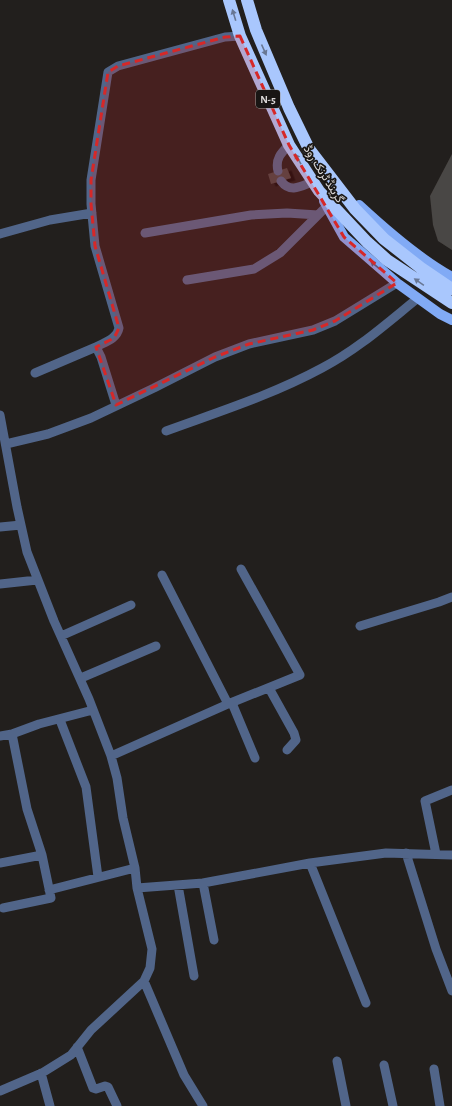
<svg xmlns="http://www.w3.org/2000/svg" width="452" height="1106" font-family="'Alegreya Sans',Vazirmatn,sans-serif">
	<style>
		.building { fill: #494644; filter: url(#shadow) }
		.lines { fill: none; stroke-linecap: round; stroke-linejoin: round }
		.minor { stroke: #516589; stroke-width: 9 }
		.major { stroke: #81aaf5; stroke-width: 10 }
		.highway { stroke: #a9c7fd; stroke-width: 12 }
		.oneway { fill: #687794 }
		.oneway2 { fill: #4d6084 }
		.marked { fill: #d62828; fill-opacity: 0.2; stroke: #d62828; stroke-width: 3; stroke-dasharray: 8 5; stroke-linejoin: round }
		.labels { text-anchor: middle; dominant-baseline: central; stroke-width: 3.5; stroke-linejoin: round; paint-order: stroke }
		.shield { fill: #191614; stroke: #a19e9c; stroke-width: 1 }
		.shield-label { font-size: 11px; font-weight: bold; fill: #dbd8d7 }
		.street-label { font-size: 12px; fill: #dbd8d7; stroke: #191614 }
	</style>
	<defs>
		<filter id="shadow"><feDropShadow dx="4.5" dy="2.5" stdDeviation="0" flood-color="#0009"/></filter>
	</defs>
	<rect width="100%" height="100%" fill="#221f1d"/>
	<!-- building -->
	<path class="building" d="M452,154V250L438,241L433,225L430,196Z
		M287,168L291,178L271,184L268,174Z"/>
	<g class="lines">
		<!-- minor -->
		<path class="minor" d="M278,171C275,159 281,153 289,145
			M281,181C290,193 300,187 312,182
			M145,233L251,215L287,213L318,215
			M0,234L50,220L92,213
			M187,280L254,269L280,253L327,206
			M35,373L96,347
			M116,405L101,357L96,347C105,342 117,339 119,328L95,246L91,204V180L108,72L118,66L225,37L240,36
			M0,415L17,507L27,552L54,621L89,699L111,756L117,778L123,818L135,868L137,888L152,949L150,968L144,981L91,1030L71,1055L42,1073L0,1091
			M166,431C218,412 272,395 322,368C357,350 387,323 418,298
			M6,444L48,434L91,418L154,388L215,357L249,344L313,330L335,321L397,283
			M0,527L21,525
			M162,575L228,704
			M0,584L37,580
			M360,626L439,602L452,597
			M61,636L131,605
			M81,678L156,646
			M269,688L294,733L296,740L287,750
			M232,703L255,758
			M60,720L86,787L98,877
			M0,736L12,734L39,724L93,710
			M111,756L228,704L300,675L241,569
			M406,853L436,949L452,991
			M436,854L425,801L452,790
			M0,863L42,855
			M310,863L366,1003
			M203,883L214,940
			M178,885L194,976
			M137,888L203,883L310,863L386,853L452,855
			M49,890L135,868
			M3,908L51,898L42,855L27,809L12,734
			M144,981L184,1075L203,1106
			M77,1047L93,1088L96,1089L105,1086L108,1087L117,1106
			M337,1061L346,1106
			M384,1065L393,1106
			M434,1069L440,1106
			M41,1073L50,1106"/>
		<!-- major -->
		<path class="major" d="M324,201L344,237L366,256L397,283L440,314L452,320
			M359,205C386,230 419,259 452,277"/>
		<!-- highway -->
		<path class="highway" d="M229,0L240,36L276,116L289,145L319,191L367,242L387,260L452,303
			M247,0L256,30L289,108L309,149L355,209L384,239L421,268L452,289"/>
	</g>
	<!-- one-way arrows -->
	<defs><path id="oneway-solid" d="M-6-.8H1V-3.2L6.5 0L1 3.2V.8H-6Z"/></defs>
	<g class="oneway">
		<use href="#oneway-solid" transform="translate(234 15) rotate(-107)"/>
		<use href="#oneway-solid" transform="translate(264 50) rotate(66)"/>
		<use href="#oneway-solid" transform="translate(298 159) rotate(-121)"/>
		<use href="#oneway-solid" transform="translate(419 282) rotate(-145)"/>
	</g>
	<use class="oneway2" href="#oneway-solid" transform="translate(375 265) rotate(-139)"/>
	<!-- marked area -->
	<path class="marked" d="M240,36L289,145L344,237L397,283L335,321L313,330L249,344L215,357L116,405L96,347L114,338L119,328L95,246L91,204V180L108,72L118,66L225,37Z"/>
	<g class="labels">
		<!-- shield labels -->
		<rect class="shield" x="256" y="90" width="24" height="18" rx="3"/>
		<g class="shield-label">
			<text x="268" y="99">N-5</text>
		</g>
		<!-- street labels -->
		<g class="street-label">
			<text transform="translate(324 174) rotate(58)">گرینڈ ٹرنک روڈ</text>
		</g>
	</g>
</svg>
